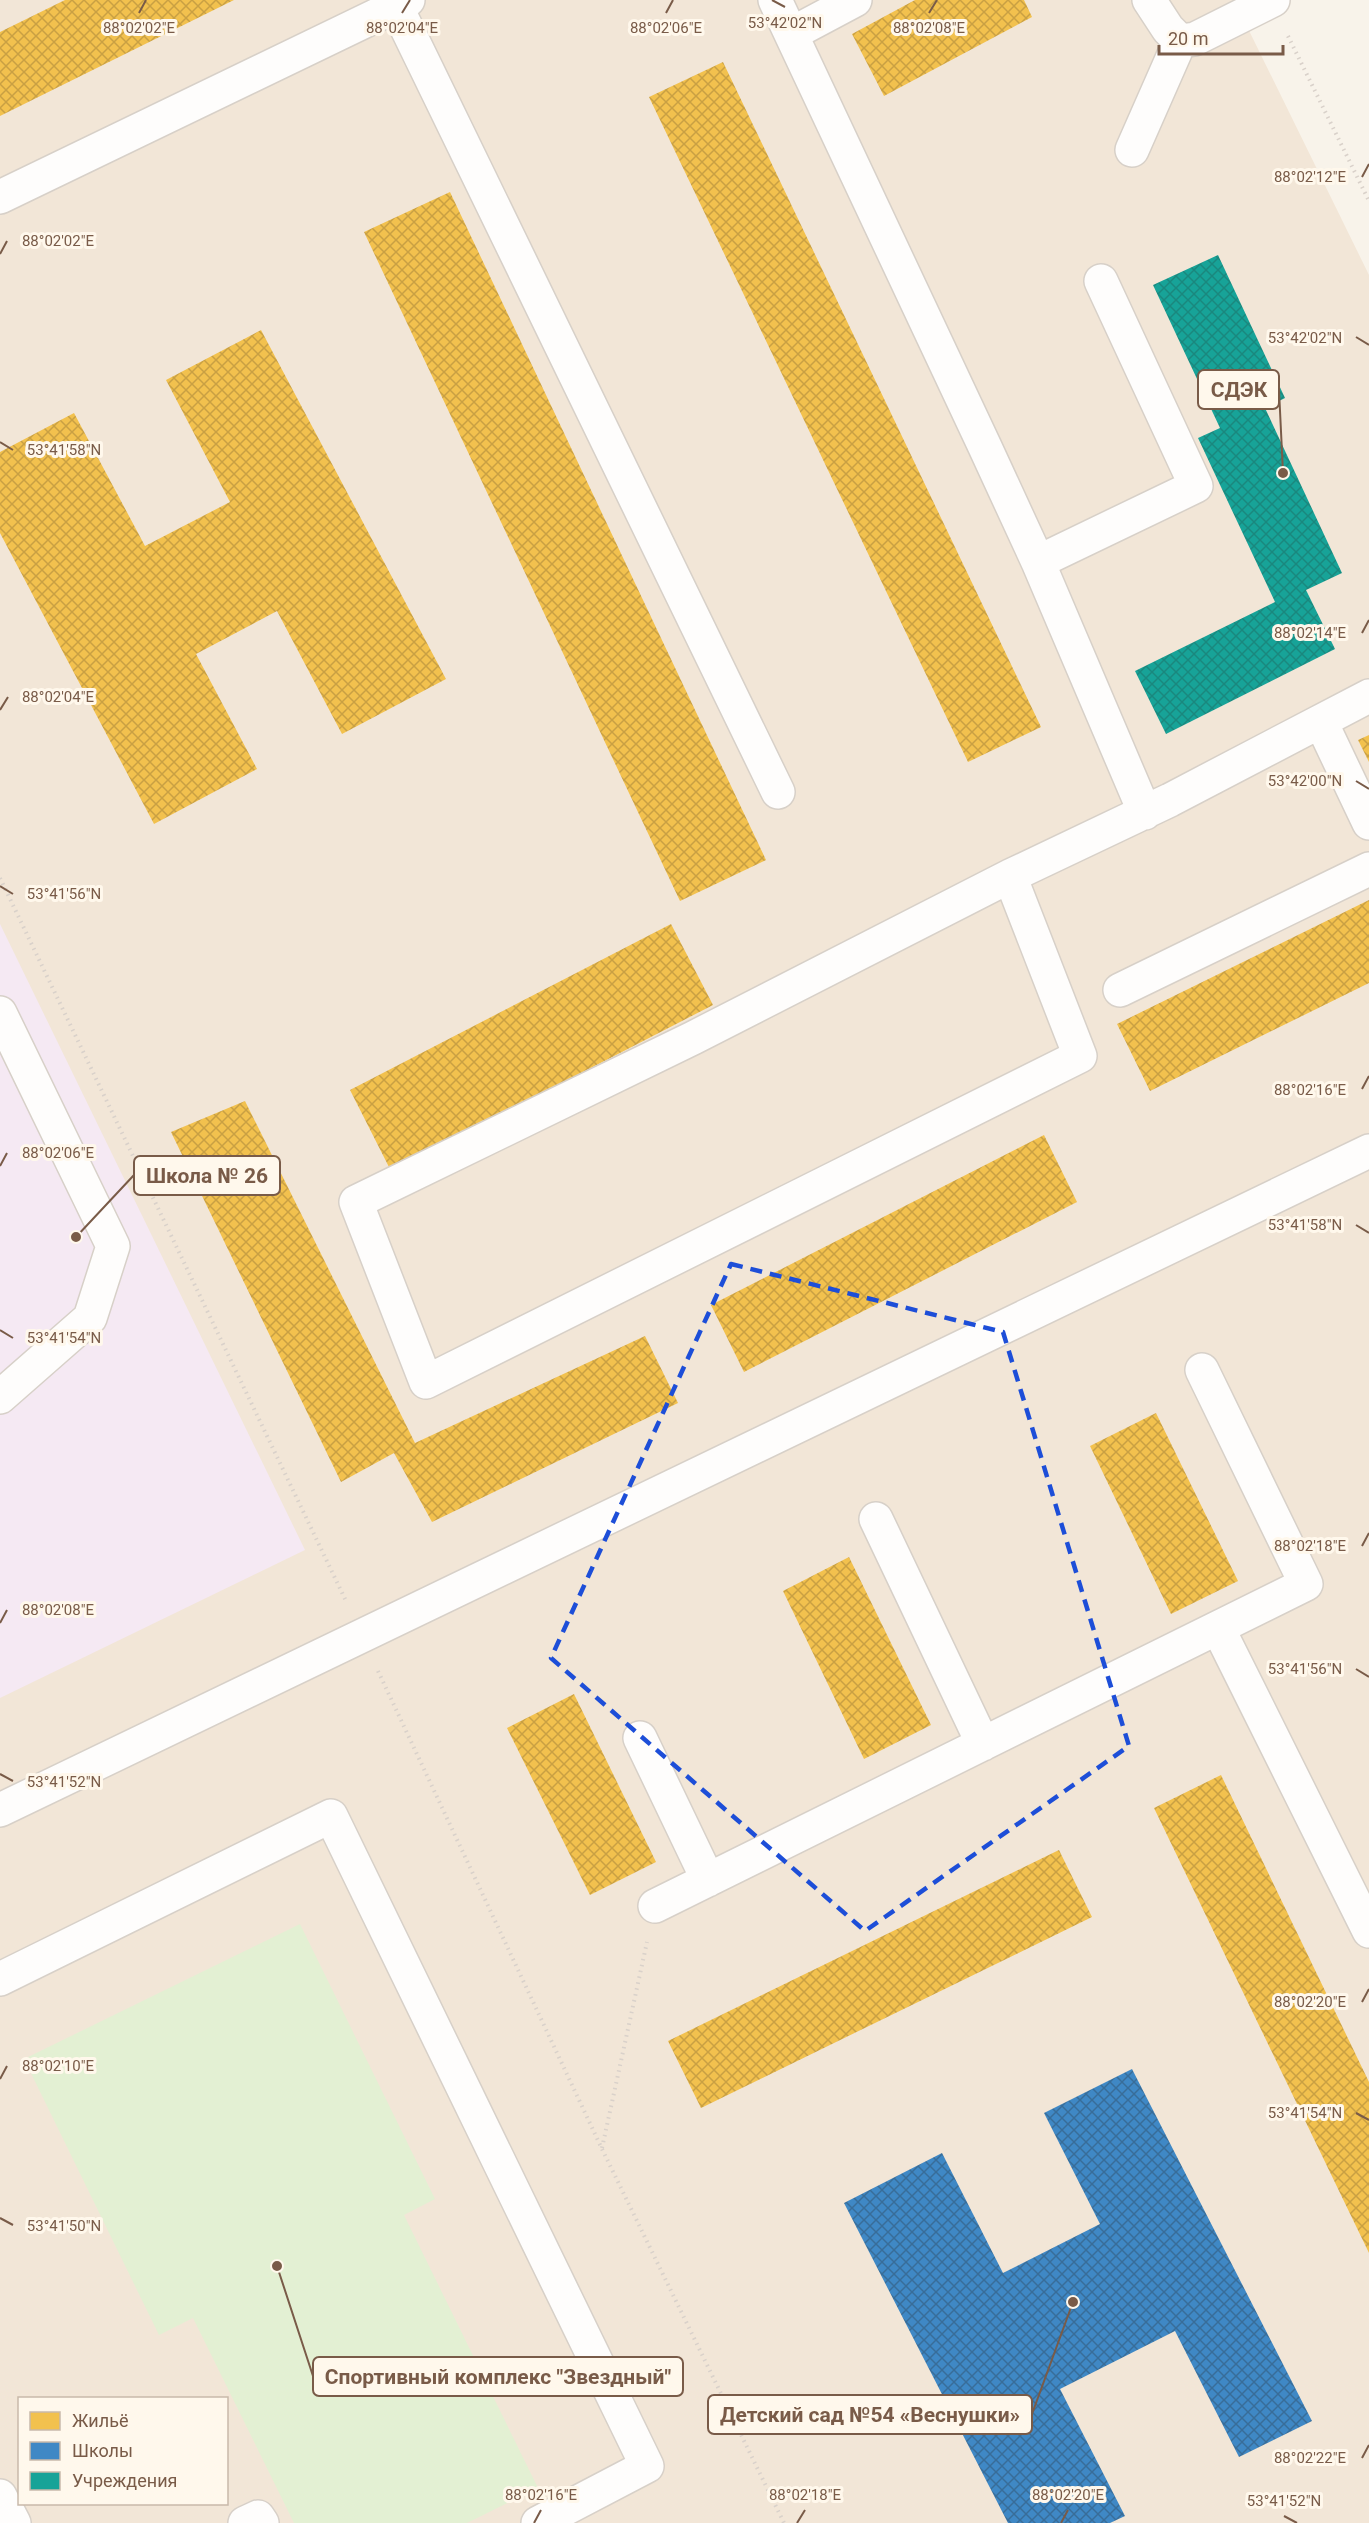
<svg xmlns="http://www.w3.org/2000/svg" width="1369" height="2523" font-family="Roboto,sans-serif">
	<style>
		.residential { fill: #f2e6d7; fill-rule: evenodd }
		.education { fill: #f5e9f3 }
		.pitch { fill: #e3f0d3 }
		.homes { fill: url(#homes-cross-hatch) }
		.schools { fill: url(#schools-cross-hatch) }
		.public { fill: url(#public-cross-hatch) }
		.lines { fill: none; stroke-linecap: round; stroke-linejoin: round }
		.minor-casing { stroke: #d7d0c8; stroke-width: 36 }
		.path { stroke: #d9d1ca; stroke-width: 4; stroke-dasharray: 1.5 4.5; stroke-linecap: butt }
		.minor { stroke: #fefdfc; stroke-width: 33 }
		.marked { fill: none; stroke: #1d4ed8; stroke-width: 4.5; stroke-dasharray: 12 8; stroke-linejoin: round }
		.ticks { fill: none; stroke: #795b48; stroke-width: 2 }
		.ticks-label { font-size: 15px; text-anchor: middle; fill: #795b48; stroke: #fff8ec; stroke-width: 6; stroke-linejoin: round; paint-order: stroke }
		.leader { fill: none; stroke: #795b48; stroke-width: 2 }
		.callout-dot { fill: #795b48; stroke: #fff8ec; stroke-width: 2 }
		.callout { fill: #fff8ec; stroke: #795b48; stroke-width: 2 }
		.callout-label { font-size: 21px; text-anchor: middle; font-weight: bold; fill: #795b48 }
	</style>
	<defs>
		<pattern id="homes-cross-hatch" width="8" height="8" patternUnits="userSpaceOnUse" patternTransform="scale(1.5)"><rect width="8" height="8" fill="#f2c14e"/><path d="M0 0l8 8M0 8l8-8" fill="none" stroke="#c9a043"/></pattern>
		<pattern id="schools-cross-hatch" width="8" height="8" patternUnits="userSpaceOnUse" patternTransform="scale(1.5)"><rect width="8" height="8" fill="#3f88c5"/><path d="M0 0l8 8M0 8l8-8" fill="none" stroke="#386d99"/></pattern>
		<pattern id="public-cross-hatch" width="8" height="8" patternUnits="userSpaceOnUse" patternTransform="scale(1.5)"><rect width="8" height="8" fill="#17a398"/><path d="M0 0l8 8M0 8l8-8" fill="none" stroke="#1a887e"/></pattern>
	</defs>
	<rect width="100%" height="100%" fill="#f8f3ea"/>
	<!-- residential -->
	<path class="residential" d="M0,0H1234L1369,275V2523H0ZM20,2398H226V2504H20Z"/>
	<!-- education -->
	<path class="education" d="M0,924L305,1550L0,1698Z"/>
	<!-- pitch -->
	<path class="pitch" d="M300,1924L435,2199L404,2215L538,2488L467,2523H294L193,2318L159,2335L24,2059Z"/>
	<!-- homes -->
	<path class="homes" d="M65,0H234L0,116V32Z
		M915,0H1024L1032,17L884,96L852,34Z
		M723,62L1041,727L968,762L649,97Z
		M450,192L766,860L680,901L364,232Z
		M261,330L446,679L342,734L277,611L196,654L257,769L154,824L0,533V452L74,413L145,546L230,502L166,380Z
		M1369,735V762L1358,740Z
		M1369,900V983L1150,1091L1117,1024Z
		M671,924L713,1005L391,1171L350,1090Z
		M245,1101L415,1443L645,1336L678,1403L432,1522L394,1453L341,1482L171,1132Z
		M1044,1135L1077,1202L744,1372L711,1305Z
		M1156,1413L1238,1581L1171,1614L1090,1446Z
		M849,1557L931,1725L864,1759L783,1591Z
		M574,1694L656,1862L590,1895L507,1728Z
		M1221,1775L1369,2082V2253L1154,1808Z
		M1059,1850L1092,1917L701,2108L668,2041Z"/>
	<!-- schools -->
	<path class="schools" d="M1132,2069L1312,2421L1239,2457L1175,2331L1060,2389L1125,2516L1110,2523H1008L844,2203L942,2153L1003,2273L1100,2224L1044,2113Z"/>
	<!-- public -->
	<path class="public" d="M1218,255L1285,398L1265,408L1342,573L1306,590L1335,649L1166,734L1135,671L1275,602L1198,438L1220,428L1153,285Z"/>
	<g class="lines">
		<defs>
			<path id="minor" d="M408,0L396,6L778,792
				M775,0L985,447L1038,562L1145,813
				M1149,0L1168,29L1180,41L1195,39L1273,0
				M793,33L855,0
				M1132,150L1180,41
				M0,197L396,6L393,0
				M1038,562L1196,486L1101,281
				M1321,722L1369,823
				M1010,876L1080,1056L426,1382L356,1202L693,1038L1010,876L1170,800L1369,696
				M1120,990L1369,869
				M0,1013L113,1246L90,1318L0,1397
				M876,1519L983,1744
				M1218,1628L1369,1931
				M640,1738L708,1880
				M0,1810L1369,1151
				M655,1906L1306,1584L1202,1370
				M0,1979L331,1816L647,2466L538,2523
				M0,2496L14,2523
				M245,2523L258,2517L262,2523"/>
		</defs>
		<!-- minor casing -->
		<use href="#minor" class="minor-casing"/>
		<!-- path -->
		<path class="path" d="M1288,36L1369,201
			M0,878L346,1601
			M378,1671L602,2149L784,2523
			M602,2148L647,1942"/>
		<!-- minor -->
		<use href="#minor" class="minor"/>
	</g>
	<!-- marked area -->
	<path class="marked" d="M731,1264L1003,1332L1129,1746L865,1931L551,1658Z"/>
	<!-- ticks -->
	<path class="ticks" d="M772,0L785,7M139,13L146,0M402,13L410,0M666,13L673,0M929,13L937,0M1362,177L1369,164M0,254L7,241M1356,337L1369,345M0,442L13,450M1362,633L1369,620M0,710L8,697M1356,781L1369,789M0,886L13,894M1362,1089L1369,1076M0,1166L7,1153M1356,1225L1369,1233M0,1330L13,1338M1362,1546L1369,1533M0,1623L7,1610M1356,1669L1369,1677M0,1774L13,1781M1362,2002L1369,1989M0,2079L7,2066M1356,2113L1369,2120M0,2218L13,2225M1362,2458L1369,2445M1284,2516L1297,2523M534,2523L541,2510M797,2523L805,2510M1061,2523L1068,2510"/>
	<g class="ticks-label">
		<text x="785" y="28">53°42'02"N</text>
		<text x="929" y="33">88°02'08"E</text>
		<text x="139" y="33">88°02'02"E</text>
		<text x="402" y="33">88°02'04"E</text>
		<text x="666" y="33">88°02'06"E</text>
		<text x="1310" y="182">88°02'12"E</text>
		<text x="58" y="246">88°02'02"E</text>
		<text x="1305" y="343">53°42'02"N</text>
		<text x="64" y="455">53°41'58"N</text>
		<text x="1310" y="638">88°02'14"E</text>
		<text x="58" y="702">88°02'04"E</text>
		<text x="1305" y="786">53°42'00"N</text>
		<text x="64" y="899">53°41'56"N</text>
		<text x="1310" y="1095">88°02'16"E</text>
		<text x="58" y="1158">88°02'06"E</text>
		<text x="1305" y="1230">53°41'58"N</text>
		<text x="64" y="1343">53°41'54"N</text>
		<text x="1310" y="1551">88°02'18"E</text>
		<text x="58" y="1615">88°02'08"E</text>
		<text x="1305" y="1674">53°41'56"N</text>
		<text x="64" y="1787">53°41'52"N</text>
		<text x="1310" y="2007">88°02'20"E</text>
		<text x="58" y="2071">88°02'10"E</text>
		<text x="1305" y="2118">53°41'54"N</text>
		<text x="64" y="2231">53°41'50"N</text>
		<text x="1310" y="2463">88°02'22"E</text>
		<text x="541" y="2500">88°02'16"E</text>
		<text x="805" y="2500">88°02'18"E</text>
		<text x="1068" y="2500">88°02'20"E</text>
		<text x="1284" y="2506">53°41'52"N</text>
	</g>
	<!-- callouts -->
	<path class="leader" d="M1283 473L1279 390M76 1237L134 1175M277 2266L313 2376M1073 2302L1032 2414"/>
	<g class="callout-dot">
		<circle cx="1283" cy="473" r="6"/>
		<circle cx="76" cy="1237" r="6"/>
		<circle cx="277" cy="2266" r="6"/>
		<circle cx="1073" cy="2302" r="6"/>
	</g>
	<g class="callout">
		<rect x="1198" y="370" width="81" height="39" rx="6"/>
		<rect x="134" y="1156" width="146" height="39" rx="6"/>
		<rect x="313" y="2357" width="370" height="39" rx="6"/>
		<rect x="708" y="2395" width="324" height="39" rx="6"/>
	</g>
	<g class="callout-label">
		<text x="1239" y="397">СДЭК</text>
		<text x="207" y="1183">Школа № 26</text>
		<text x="498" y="2384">Спортивный комплекс "Звездный"</text>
		<text x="870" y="2422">Детский сад №54 «Веснушки»</text>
	</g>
	<!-- legend -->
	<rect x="18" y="2397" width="210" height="108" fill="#fff8ec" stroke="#c9b9aa" stroke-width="1.5"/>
	<rect x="30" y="2412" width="30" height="18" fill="#f2c14e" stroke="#c9b9aa" stroke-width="1.5"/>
	<text x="72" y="2427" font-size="18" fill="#795b48">Жильё</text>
	<rect x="30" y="2442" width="30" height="18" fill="#3f88c5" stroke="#c9b9aa" stroke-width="1.5"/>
	<text x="72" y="2457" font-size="18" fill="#795b48">Школы</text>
	<rect x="30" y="2472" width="30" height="18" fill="#17a398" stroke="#c9b9aa" stroke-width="1.5"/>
	<text x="72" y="2487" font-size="18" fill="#795b48">Учреждения</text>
	<!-- scale -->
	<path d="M1159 45v9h124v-9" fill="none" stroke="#795b48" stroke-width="3"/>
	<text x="1168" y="45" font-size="18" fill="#795b48" stroke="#fff8ec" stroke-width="4.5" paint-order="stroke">20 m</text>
</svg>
